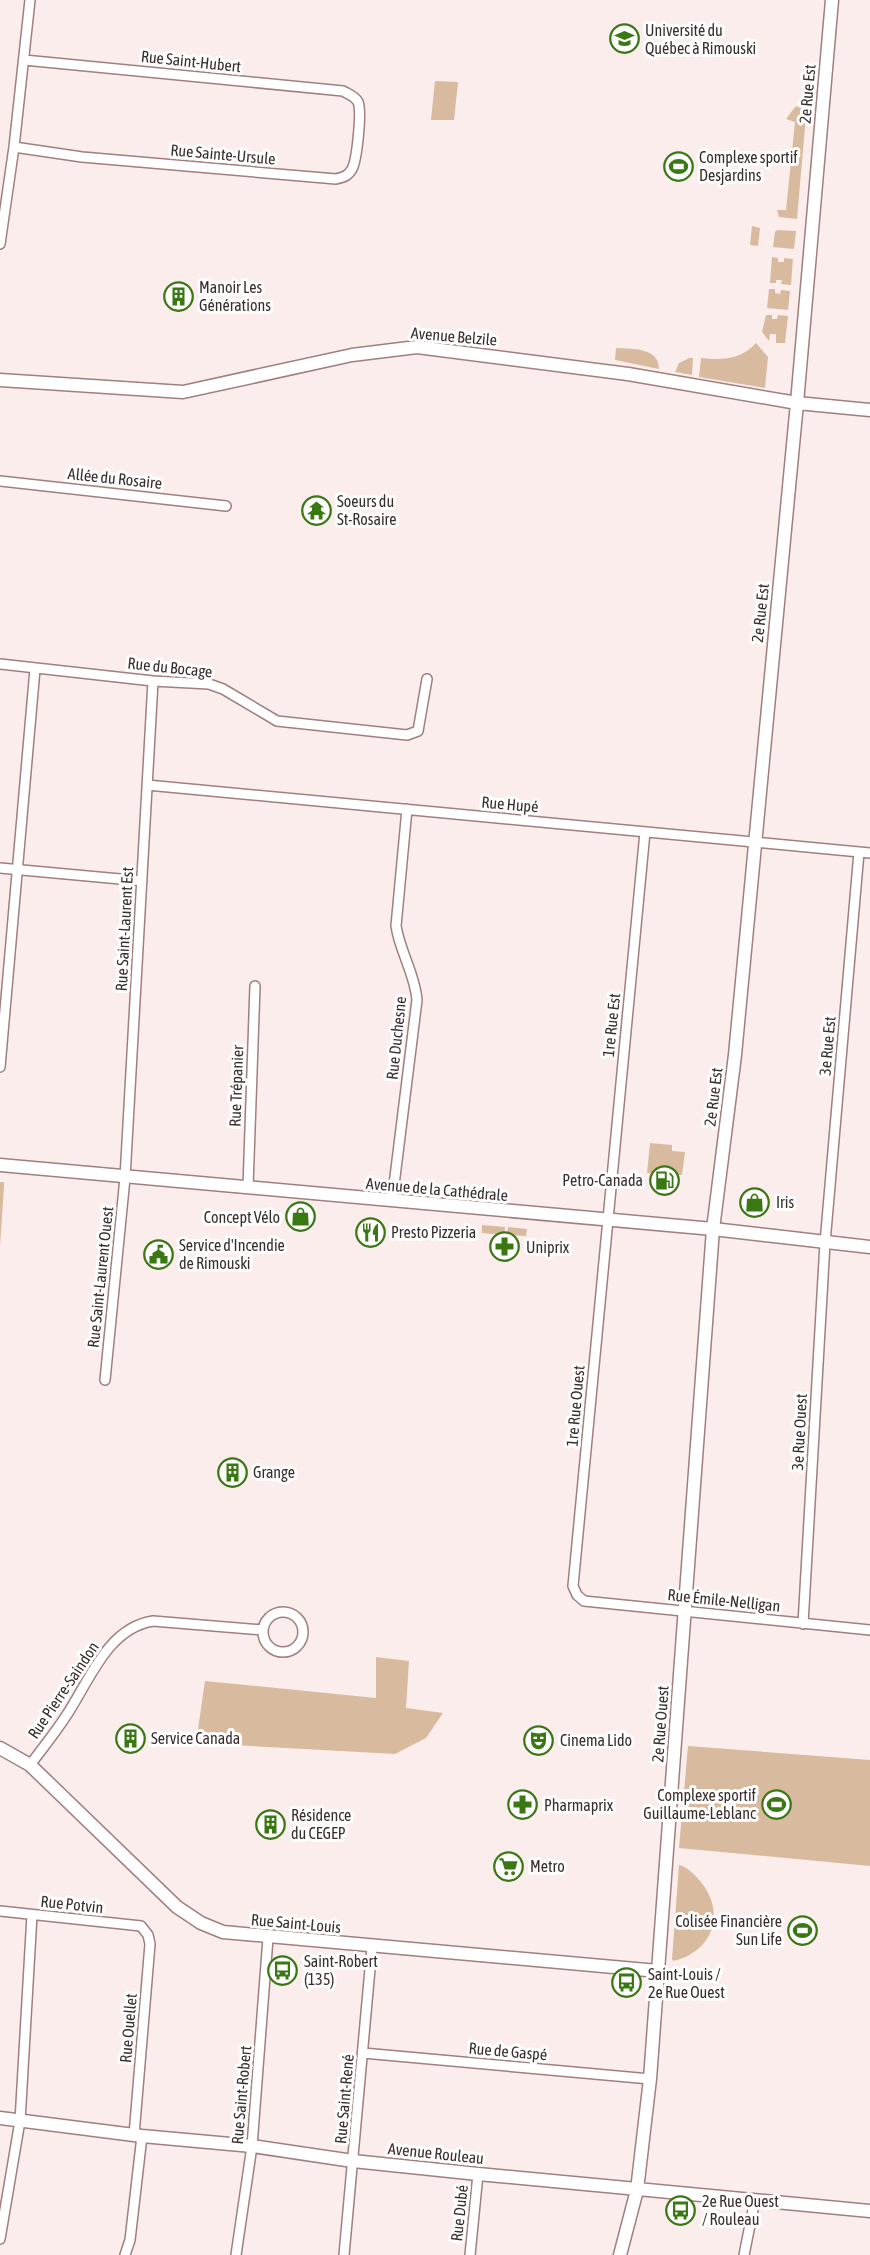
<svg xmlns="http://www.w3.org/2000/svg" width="870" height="2255" font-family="'Asap Condensed',sans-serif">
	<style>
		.green { fill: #d8bb9f }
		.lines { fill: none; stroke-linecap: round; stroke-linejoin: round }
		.minor-casing { stroke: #a07f7f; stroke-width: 12 }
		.tertiary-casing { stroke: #a07f7f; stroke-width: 15 }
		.minor { stroke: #fff; stroke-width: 9 }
		.tertiary { stroke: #fff; stroke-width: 12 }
		.labels { text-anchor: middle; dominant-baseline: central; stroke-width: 6; stroke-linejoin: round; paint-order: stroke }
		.poi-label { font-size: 16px; fill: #3a2d2d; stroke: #fefefe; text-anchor: start }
		.street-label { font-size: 16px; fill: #3a2d2d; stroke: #fefefe }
	</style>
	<rect width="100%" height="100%" fill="#fbedec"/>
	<!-- green -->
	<path class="green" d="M435,81L458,82L454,120H431Z
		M807,104L797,219L779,217L777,210H786L795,122L786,119L795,107Z
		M752,226L760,228L758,246L750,245Z
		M777,230L796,231L794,249L773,247L775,232Z
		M772,257L778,258V262H784V258L793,259L791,285L781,284L782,280H776V283H770Z
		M769,289H775V293L780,294L781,290L790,291L788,310L767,308Z
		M766,315H772V319H777L778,315L788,316L785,343H776V334H770L769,341L762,332Z
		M756,343L768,357L765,388L699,377L701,358C722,360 741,360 756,343Z
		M616,348C632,349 659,347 659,369L615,360Z
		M689,358H693L692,375L675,372L679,363Z
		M650,1143L672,1145V1151L685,1152L682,1175L647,1173Z
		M0,1182H4V1186L0,1247Z
		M482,1225L505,1227L504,1235L482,1233Z
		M508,1227L527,1229L526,1236L507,1235Z
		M376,1657L409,1661L406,1708L443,1713L426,1738L395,1754L196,1743L205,1681L376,1698Z
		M688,1746L870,1760V1866L679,1848Z
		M679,1865C688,1867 695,1875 701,1882C726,1913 713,1952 673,1961L672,1959Z"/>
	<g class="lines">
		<defs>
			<path id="minor" d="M14,147L82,157L336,179C344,177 348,176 352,169C357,160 362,111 358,102C355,96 348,94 343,91L24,60
				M0,244L14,147L30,0
				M0,481L226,506
				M0,664L153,681L209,684L223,689L277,721L407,735L418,731L427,679
				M147,785L870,853
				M645,832L573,1586L577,1595L584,1601L870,1630
				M0,868L142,881
				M0,1067L35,669
				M248,1187L255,986
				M392,1201L417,1000C415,974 400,952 396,926L407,809
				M105,1380L125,1178L153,681
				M263 1632a20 20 0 1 1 40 0a20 20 0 1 1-40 0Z
				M803,1624L825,1243L859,852
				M30,1765C42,1749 55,1733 66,1716C89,1682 107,1628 153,1621L263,1630
				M0,1911L141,1926L148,1935L150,1944L134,2135
				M363,2053L650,2079
				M0,2239L20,2121L32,1915
				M125,2255L130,2240L142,2136
				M236,2255L252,2146L268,1938
				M344,2255L372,1947
				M470,2255L478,2174
				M744,2255L755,2200"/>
			<path id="tertiary" d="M0,380L183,392L352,355L417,347L628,374L797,403L870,410
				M0,1165L713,1229L870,1247
				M0,1748L30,1765L177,1907L201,1923L223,1932L658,1971
				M0,2118L142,2136L252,2146L353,2161L478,2174L870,2211
				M620,2255L637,2190L650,2079L713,1229L735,1055L797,403L832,0"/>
		</defs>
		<!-- minor casing -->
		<use href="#minor" class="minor-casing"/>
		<!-- tertiary casing -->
		<use href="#tertiary" class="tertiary-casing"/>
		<!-- minor -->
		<use href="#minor" class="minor"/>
		<!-- tertiary -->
		<use href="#tertiary" class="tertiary"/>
	</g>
	<!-- icons -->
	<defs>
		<symbol id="university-ring" viewBox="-11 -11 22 22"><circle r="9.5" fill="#fefefe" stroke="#3a7814" stroke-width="1.5"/><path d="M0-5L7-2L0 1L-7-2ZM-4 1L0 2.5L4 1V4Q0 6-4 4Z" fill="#3a7814"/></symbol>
		<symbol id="stadium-ring" viewBox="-11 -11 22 22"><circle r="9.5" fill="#fefefe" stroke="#3a7814" stroke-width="1.5"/><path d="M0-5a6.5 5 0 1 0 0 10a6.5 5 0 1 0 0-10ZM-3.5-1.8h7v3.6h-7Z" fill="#3a7814"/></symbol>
		<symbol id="building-ring" viewBox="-11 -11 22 22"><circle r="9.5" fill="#fefefe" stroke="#3a7814" stroke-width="1.5"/><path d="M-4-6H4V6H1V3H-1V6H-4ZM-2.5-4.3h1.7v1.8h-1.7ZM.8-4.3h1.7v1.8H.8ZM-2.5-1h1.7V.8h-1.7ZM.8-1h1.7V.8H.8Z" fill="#3a7814"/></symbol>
		<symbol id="temple-ring" viewBox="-11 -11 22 22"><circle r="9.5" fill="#fefefe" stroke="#3a7814" stroke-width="1.5"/><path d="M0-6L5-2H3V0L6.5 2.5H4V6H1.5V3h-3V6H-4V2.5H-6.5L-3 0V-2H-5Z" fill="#3a7814"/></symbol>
		<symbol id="fuel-ring" viewBox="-11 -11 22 22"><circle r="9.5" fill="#fefefe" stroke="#3a7814" stroke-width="1.5"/><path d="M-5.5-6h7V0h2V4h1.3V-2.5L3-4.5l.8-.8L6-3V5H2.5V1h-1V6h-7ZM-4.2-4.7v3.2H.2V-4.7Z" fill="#3a7814"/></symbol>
		<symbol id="shop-ring" viewBox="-11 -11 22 22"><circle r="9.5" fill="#fefefe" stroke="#3a7814" stroke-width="1.5"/><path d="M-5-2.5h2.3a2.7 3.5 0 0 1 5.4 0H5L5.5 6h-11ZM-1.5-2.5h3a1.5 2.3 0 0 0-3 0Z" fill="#3a7814"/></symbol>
		<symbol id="restaurant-ring" viewBox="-11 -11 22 22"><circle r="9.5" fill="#fefefe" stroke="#3a7814" stroke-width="1.5"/><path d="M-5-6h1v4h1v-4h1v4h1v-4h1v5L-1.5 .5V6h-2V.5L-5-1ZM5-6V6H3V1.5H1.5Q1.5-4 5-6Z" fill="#3a7814"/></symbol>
		<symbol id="pharmacy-ring" viewBox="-11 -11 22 22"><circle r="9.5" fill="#fefefe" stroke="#3a7814" stroke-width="1.5"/><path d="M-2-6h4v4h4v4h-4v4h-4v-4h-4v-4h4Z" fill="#3a7814"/></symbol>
		<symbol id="civic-ring" viewBox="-11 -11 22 22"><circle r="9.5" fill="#fefefe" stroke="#3a7814" stroke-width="1.5"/><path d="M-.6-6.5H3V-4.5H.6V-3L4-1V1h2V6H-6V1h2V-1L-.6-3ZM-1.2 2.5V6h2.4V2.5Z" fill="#3a7814"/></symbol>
		<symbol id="theatre-ring" viewBox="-11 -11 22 22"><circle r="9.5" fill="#fefefe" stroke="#3a7814" stroke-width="1.5"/><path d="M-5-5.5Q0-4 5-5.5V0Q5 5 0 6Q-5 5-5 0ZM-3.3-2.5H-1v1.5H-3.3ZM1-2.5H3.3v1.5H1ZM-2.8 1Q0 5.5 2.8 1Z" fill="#3a7814"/></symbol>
		<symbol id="supermarket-ring" viewBox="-11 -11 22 22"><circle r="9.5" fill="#fefefe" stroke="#3a7814" stroke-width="1.5"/><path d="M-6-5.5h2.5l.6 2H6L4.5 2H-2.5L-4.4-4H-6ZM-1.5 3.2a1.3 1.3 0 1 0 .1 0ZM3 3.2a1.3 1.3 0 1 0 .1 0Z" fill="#3a7814"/></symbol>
		<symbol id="bus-ring" viewBox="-11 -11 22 22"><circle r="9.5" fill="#fefefe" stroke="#3a7814" stroke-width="1.5"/><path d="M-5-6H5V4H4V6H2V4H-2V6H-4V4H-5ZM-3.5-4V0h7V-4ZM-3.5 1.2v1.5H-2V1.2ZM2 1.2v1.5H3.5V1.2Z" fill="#3a7814"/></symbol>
	</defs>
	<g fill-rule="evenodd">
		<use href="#university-ring" x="608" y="22" width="33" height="33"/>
		<use href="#stadium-ring" x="662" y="150" width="33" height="33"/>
		<use href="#building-ring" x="162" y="280" width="33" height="33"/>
		<use href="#temple-ring" x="300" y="494" width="33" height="33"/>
		<use href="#fuel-ring" x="648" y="1164" width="33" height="33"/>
		<use href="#shop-ring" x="738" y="1186" width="33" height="33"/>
		<use href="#shop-ring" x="284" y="1200" width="33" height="33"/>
		<use href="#restaurant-ring" x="354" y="1216" width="33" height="33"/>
		<use href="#pharmacy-ring" x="488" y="1230" width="33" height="33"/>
		<use href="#civic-ring" x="142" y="1238" width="33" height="33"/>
		<use href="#building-ring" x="216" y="1456" width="33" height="33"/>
		<use href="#building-ring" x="114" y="1722" width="33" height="33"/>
		<use href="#theatre-ring" x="522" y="1724" width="33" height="33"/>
		<use href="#stadium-ring" x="760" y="1788" width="33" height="33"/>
		<use href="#pharmacy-ring" x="506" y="1788" width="33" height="33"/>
		<use href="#building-ring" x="254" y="1808" width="33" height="33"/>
		<use href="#supermarket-ring" x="492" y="1850" width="33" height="33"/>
		<use href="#stadium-ring" x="786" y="1914" width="33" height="33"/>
		<use href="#bus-ring" x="266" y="1954" width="33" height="33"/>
		<use href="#bus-ring" x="610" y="1966" width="33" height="33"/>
		<use href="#bus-ring" x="664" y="2194" width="33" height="33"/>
	</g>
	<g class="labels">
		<!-- poi labels -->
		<g class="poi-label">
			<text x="645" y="30">Université du<tspan x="645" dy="18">Québec à Rimouski</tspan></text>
			<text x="699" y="157">Complexe sportif<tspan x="699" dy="18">Desjardins</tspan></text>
			<text x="199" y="287">Manoir Les<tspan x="199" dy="18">Générations</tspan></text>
			<text x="337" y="501">Soeurs du<tspan x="337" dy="18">St-Rosaire</tspan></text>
			<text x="643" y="1180" text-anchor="end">Petro-Canada</text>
			<text x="776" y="1202">Iris</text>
			<text x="280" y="1217" text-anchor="end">Concept Vélo</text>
			<text x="391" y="1232">Presto Pizzeria</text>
			<text x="179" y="1245">Service d'Incendie<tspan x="179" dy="18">de Rimouski</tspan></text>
			<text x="526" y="1247">Uniprix</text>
			<text x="253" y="1472">Grange</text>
			<text x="151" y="1738">Service Canada</text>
			<text x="560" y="1740">Cinema Lido</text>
			<text x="756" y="1795" text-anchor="end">Complexe sportif<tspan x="756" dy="18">Guillaume-Leblanc</tspan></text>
			<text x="544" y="1805">Pharmaprix</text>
			<text x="291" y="1815">Résidence<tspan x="291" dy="18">du CEGEP</tspan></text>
			<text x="530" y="1866">Metro</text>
			<text x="782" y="1921" text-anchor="end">Colisée Financière<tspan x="782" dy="18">Sun Life</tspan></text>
			<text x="304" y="1961">Saint-Robert<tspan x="304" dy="18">(135)</tspan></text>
			<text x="648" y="1974">Saint-Louis /<tspan x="648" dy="18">2e Rue Ouest</tspan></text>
			<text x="702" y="2201">2e Rue Ouest<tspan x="702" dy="18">/ Rouleau</tspan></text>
		</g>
		<!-- street labels -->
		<g class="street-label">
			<text transform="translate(191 61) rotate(6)">Rue Saint-Hubert</text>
			<text transform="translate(807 94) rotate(-85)">2e Rue Est</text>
			<text transform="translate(223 154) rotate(5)">Rue Sainte-Ursule</text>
			<text transform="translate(454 336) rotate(5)">Avenue Belzile</text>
			<text transform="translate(115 478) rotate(6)">Allée du Rosaire</text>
			<text transform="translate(760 613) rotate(-84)">2e Rue Est</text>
			<text transform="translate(170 667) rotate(6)">Rue du Bocage</text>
			<text transform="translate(510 804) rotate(5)">Rue Hupé</text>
			<text transform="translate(124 929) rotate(-87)">Rue Saint-Laurent Est</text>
			<text transform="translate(611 1025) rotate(-84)">1re Rue Est</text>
			<text transform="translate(396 1038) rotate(-84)">Rue Duchesne</text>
			<text transform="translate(827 1046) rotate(-85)">3e Rue Est</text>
			<text transform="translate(236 1086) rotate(-88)">Rue Trépanier</text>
			<text transform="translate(713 1097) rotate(-83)">2e Rue Est</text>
			<text transform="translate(437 1189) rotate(5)">Avenue de la Cathédrale</text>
			<text transform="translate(100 1277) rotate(-84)">Rue Saint-Laurent Ouest</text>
			<text transform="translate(575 1406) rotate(-85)">1re Rue Ouest</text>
			<text transform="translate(799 1432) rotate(-87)">3e Rue Ouest</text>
			<text transform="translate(724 1600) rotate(6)">Rue Émile-Nelligan</text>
			<text transform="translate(63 1690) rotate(-56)">Rue Pierre-Saindon</text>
			<text transform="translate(660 1724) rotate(-86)">2e Rue Ouest</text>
			<text transform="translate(72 1904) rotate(6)">Rue Potvin</text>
			<text transform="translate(296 1923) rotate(5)">Rue Saint-Louis</text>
			<text transform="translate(128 2028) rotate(-85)">Rue Ouellet</text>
			<text transform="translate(508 2051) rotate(5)">Rue de Gaspé</text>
			<text transform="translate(241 2095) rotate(-85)">Rue Saint-Robert</text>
			<text transform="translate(344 2099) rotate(-85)">Rue Saint-René</text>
			<text transform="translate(436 2153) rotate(6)">Avenue Rouleau</text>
			<text transform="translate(459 2213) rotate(-84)">Rue Dubé</text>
		</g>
	</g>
</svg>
